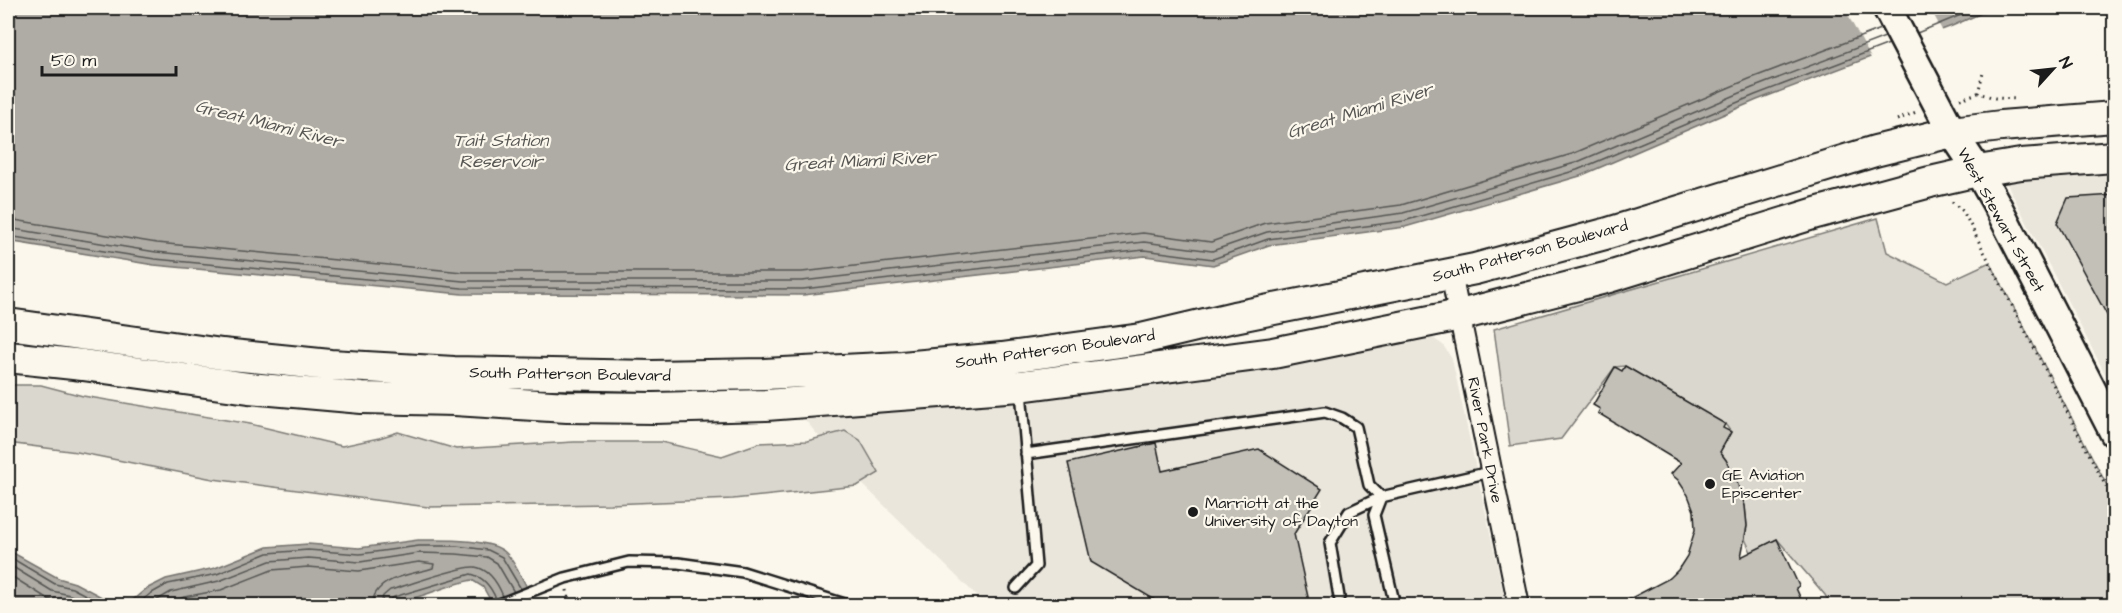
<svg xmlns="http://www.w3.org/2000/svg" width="2122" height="613" font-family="'Architects Daughter',sans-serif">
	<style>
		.built { fill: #eae6dc }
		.green { fill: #dad7ce; stroke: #7b7a75; stroke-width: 1.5 }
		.water { fill: #afaca5; stroke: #74726e; stroke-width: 1.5 }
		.pier { fill: #fbf7ec }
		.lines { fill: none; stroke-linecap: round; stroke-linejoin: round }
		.shore { stroke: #575653; stroke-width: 1.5 }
		.building { fill: #c3c0b8; stroke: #1c1c1c; stroke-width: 1.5 }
		.service-casing { stroke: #1c1c1c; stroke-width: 14 }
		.minor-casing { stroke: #1c1c1c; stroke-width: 24 }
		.secondary-casing { stroke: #1c1c1c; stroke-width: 32 }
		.primary-casing { stroke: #1c1c1c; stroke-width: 34 }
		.path { stroke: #1c1c1c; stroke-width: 3; stroke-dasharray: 1.5 4.5; stroke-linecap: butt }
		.service { stroke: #fbf7ec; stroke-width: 9 }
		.minor { stroke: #fbf7ec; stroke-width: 20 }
		.secondary { stroke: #fbf7ec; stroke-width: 27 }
		.primary { stroke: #fbf7ec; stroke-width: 30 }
		.poi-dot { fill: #1c1c1c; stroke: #fbf7ec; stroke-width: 2 }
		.labels { text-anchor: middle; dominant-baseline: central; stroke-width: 4.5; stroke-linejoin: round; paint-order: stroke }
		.street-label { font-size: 16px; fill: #1c1c1c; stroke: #fbf7ec }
		.poi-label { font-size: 16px; fill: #1c1c1c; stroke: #fbf7ec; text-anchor: start }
		.water-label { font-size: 18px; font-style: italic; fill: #575653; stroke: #fbf7ec }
	</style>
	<rect width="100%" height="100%" fill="#fbf7ec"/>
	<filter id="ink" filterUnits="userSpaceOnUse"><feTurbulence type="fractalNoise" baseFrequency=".0167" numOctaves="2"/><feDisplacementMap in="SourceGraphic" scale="12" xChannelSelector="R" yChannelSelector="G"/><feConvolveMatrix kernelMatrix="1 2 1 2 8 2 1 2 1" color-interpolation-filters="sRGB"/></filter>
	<g filter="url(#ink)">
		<!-- built -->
		<path class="built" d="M2114,173V391L2005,180Z
			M1419,334L1433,338L1443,345L1452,359L1506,605H986L842,464L796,409Z"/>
		<!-- green -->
		<path class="green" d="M1878,218L1887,252L1947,282L1990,262L2114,499V605H1831L1825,595L1777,539L1751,552L1745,539L1747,526L1745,506L1742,495L1726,460L1720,452L1731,432L1725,424L1625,366L1615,367L1561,439L1510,446L1494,329Z
			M8,385H41L83,396L250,424L342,446L379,438L398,432L456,449L574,442H661L722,456L759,443L807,441L845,431L860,440L879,473L857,486L733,499L610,504L428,507L213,479L77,452L8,443Z"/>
		<!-- water -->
		<path class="water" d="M8,8H1993L1952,26L1757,100L1580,176L1405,227L1269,245L1213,265L1145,256L803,295L462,294L154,265L8,241Z
			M418,540C439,540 490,538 505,552C512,558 516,568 521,576C526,585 531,595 534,605H493L483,587L472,580C447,585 424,597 399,602C380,606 360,602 341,606H8V550L58,578L75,583L113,603L123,605L128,604L146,589L166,579L215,568L267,547L308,544L359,548Z"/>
		<!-- pier -->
		<path class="pier" d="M1844,8H1930L1943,32L1872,60Z"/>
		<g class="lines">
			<!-- shore -->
			<path class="shore" d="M1917,33L1978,8
				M8,219L157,243L463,272H802L1143,233L1211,242L1265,223L1401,205L1572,154L1749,79L1881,29
				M8,228L156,252L463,281H802L1144,242L1212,251L1267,232L1403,213L1575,163L1752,88L1885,37
				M8,236L155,259L462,288L803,289L1144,250L1213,259L1268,239L1404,221L1577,170L1755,95L1889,44
				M8,556L55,584L72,588L107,606
				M8,564L52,591L70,595L90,606
				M8,574L48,599L70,606
				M135,606L150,594L168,584L217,574L268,553L308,550L360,554L419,546H457L488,550L502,557L521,589
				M147,606L171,592L219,581L270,561L308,558L360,562L419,553L456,554L487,557L497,563L514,592
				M163,606L184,597L221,590L272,570L308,567L359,571L419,562L434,564L433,568C411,575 373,577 372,606
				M381,606L383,596L390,590C406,586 462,565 475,567C489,569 498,584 503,596
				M389,606L390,600L394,597L471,574C484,577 491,587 496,599"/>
		</g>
		<!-- building -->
		<path class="building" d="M2115,195V330L2057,223L2068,198Z
			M1625,366L1725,424L1723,428L1731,432L1720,452L1726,460L1737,482L1745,506L1747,526L1741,557L1777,539L1799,586L1796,588L1804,606H1616L1670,578L1678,570L1687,556L1695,530L1694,511L1688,495L1678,480L1671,474L1681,463L1598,413L1600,409L1593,405L1615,367L1622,371Z
			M1156,443L1162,471L1259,449L1322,489L1294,534L1310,606H1165L1091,562L1068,463Z"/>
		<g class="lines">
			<defs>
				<path id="service" d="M1026,454L1325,412L1342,418L1356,427L1369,485L1381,497L1490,472
					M1381,497L1374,515L1395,606
					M1016,588L1036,566L1021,391
					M1339,597L1330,543L1349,512L1381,497
					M494,606L565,578L629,562L678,563L743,572L851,606"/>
				<path id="minor" d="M1451,274L1519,606"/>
				<path id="secondary" d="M1887,8L1952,132L1978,171L1996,203L2114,433"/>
				<path id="primary" d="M8,324L222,354L330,365L454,372L652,376L764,374L902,367L1002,358L1141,339L1234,317L1475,269L1605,234L1875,151L1952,132L2001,126L2114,117
					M8,357L83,365L249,388L362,398L455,400L567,407L654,408L766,405L1020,386L1273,353L1460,315L1609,277L1816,213L1930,182L1978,171L2021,164L2114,157"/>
			</defs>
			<!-- service casing -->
			<use href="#service" class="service-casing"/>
			<!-- minor casing -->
			<use href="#minor" class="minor-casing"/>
			<!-- secondary casing -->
			<use href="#secondary" class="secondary-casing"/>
			<!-- primary casing -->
			<use href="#primary" class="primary-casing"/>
			<!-- path -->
			<path class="path" d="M1978,93L1983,73
				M1960,99L1978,93L1995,98L2017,99
				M1897,120L1916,112
				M1952,202L1963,211L2114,502
				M567,590L570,606"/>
			<!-- service -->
			<use href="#service" class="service"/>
			<!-- minor -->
			<use href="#minor" class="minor"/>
			<!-- secondary -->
			<use href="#secondary" class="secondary"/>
			<!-- primary -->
			<use href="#primary" class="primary"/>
		</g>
	</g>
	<!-- markers -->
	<g class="poi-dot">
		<circle cx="1710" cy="484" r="6"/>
		<circle cx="1193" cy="512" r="6"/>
	</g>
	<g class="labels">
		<!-- street labels -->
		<g class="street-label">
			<text transform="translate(2001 220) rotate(61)">West Stewart Street</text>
			<text transform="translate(1530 251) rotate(-15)">South Patterson Boulevard</text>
			<text transform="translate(1055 349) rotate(-8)">South Patterson Boulevard</text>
			<text transform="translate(570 374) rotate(1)">South Patterson Boulevard</text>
			<text transform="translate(1485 440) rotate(79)">River Park Drive</text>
		</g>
		<!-- poi labels -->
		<g class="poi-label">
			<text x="1722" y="475">GE Aviation<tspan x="1722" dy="18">Episcenter</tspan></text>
			<text x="1205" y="503">Marriott at the<tspan x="1205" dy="18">University of Dayton</tspan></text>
		</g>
		<!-- water labels -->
		<g class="water-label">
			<text transform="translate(1360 111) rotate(-17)">Great Miami River</text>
			<text transform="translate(269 124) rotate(14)">Great Miami River</text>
			<text x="501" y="140">Tait Station<tspan x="501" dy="21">Reservoir</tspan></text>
			<text transform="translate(860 161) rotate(-3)">Great Miami River</text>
		</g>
	</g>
	<!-- margin -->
	<rect width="2122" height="613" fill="none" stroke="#fbf7ec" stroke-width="30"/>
	<rect x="15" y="15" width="2092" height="583" fill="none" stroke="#1c1c1c" stroke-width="2" filter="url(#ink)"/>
	<!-- north arrow -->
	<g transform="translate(2053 69) rotate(63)" stroke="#fbf7ec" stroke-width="4.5" paint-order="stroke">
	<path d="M0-4.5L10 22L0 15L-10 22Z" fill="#1c1c1c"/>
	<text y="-9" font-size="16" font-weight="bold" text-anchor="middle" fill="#1c1c1c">N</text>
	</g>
	<!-- scale -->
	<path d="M42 66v9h134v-9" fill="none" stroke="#1c1c1c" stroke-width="3"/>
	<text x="51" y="66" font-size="18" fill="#1c1c1c" stroke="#fbf7ec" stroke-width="4.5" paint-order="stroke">50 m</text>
</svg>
